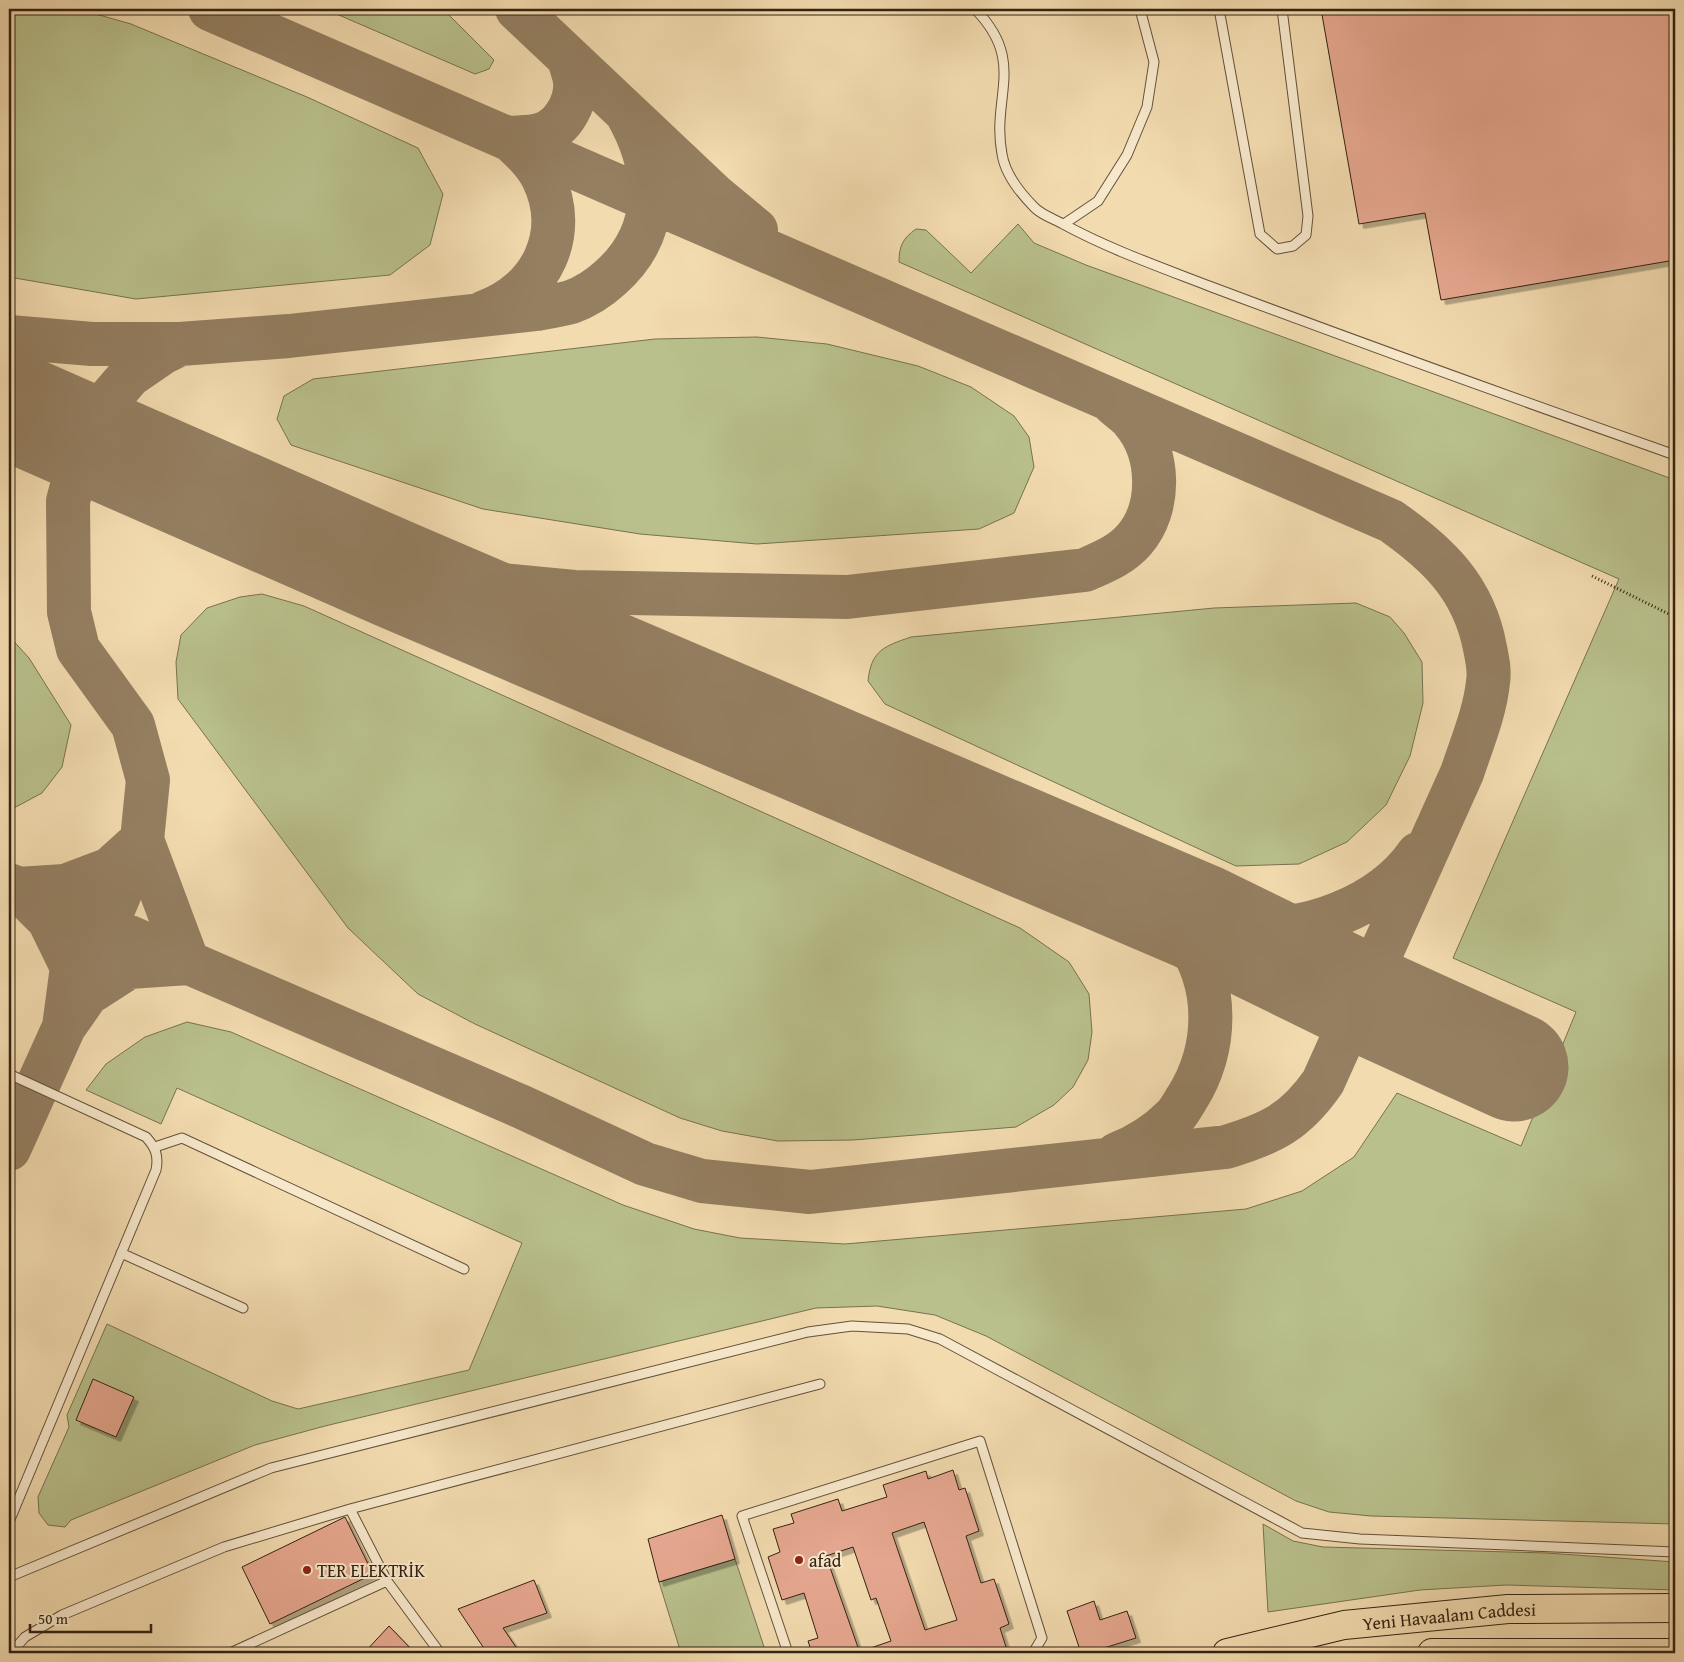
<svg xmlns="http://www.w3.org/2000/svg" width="1684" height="1662" font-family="'Gentium Book Plus',serif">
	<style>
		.green { fill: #b9c08c; stroke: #777250 }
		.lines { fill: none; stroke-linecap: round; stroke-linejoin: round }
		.taxiway { stroke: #947f61; stroke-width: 44 }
		.runway { stroke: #947f61; stroke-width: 109 }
		.building { fill: #e5a78f; stroke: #352313; fill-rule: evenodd; filter: url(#shadow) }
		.lane-casing { stroke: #64513a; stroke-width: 11 }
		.primary-casing { stroke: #352313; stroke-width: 30 }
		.path { stroke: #352313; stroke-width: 3; stroke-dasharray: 1 2.5; stroke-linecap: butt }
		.lane { stroke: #f7e8cb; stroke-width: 9 }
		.primary { stroke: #f2dbaf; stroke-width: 28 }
		.poi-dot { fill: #8f2418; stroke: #f7e8cb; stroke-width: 2 }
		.labels { text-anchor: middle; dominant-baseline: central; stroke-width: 4; stroke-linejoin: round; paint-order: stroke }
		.poi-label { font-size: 18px; fill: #352313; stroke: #f7e8cb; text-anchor: start }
		.street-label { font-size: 18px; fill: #352313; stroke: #f7e8cb }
	</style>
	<defs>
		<filter id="shadow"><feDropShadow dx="4.5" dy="4.5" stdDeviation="0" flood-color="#0004"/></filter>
	</defs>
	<rect width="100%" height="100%" fill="#f2dbaf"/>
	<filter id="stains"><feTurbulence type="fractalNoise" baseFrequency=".004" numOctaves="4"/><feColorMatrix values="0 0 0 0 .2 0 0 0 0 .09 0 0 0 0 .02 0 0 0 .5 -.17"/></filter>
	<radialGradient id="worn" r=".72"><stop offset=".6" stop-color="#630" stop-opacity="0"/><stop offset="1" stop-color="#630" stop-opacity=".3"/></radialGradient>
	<!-- green -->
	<path class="green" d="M9,9H78L131,24L307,97L418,148L443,194L430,245L390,275L136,299L9,277Z
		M325,9H443L494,60L489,69L475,74Z
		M1018,224L1034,243L1086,265L1675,480V1524L1371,1516L1329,1512L1296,1501L986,1336L935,1315L877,1306L816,1308L325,1426L255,1445L71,1520L65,1527L48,1525L39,1513L38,1497L69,1427L67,1415L107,1324L272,1401L298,1409L469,1370L522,1243L177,1088L161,1124L86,1090L106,1064L145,1037L187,1022L231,1032L623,1205L694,1229L740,1238L845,1244L1246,1209L1302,1191L1354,1157L1397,1093L1521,1146L1576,1012L1453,958L1619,579L899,262C899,246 903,238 916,229L926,230L971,273Z
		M757,337L827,344L918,366L971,387L1014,416L1029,437L1034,467L1014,513L979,529L757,544L640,534L483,509L291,445L277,419L284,396L313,379L655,339Z
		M262,594L304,606L1020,928L1069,962L1089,994L1092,1032L1088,1060L1073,1087L1054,1105L1016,1127L853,1140L778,1141L722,1131L680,1118L475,1024L418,994L348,928L178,699L176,662L181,635L207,608L240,597Z
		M1356,603L1390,617L1404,633L1422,662L1423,703L1410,756L1386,805L1347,842L1299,864L1236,866L885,704L868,681C871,650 885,646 911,637L1214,608Z
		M9,636L29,658L71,725L62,767L42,793L12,809H9Z
		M1263,1524L1293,1541L1323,1547L1547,1553L1675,1562V1590L1506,1585L1420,1590L1268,1612Z
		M735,1559L766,1653H681L659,1582Z"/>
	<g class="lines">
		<!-- taxiway -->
		<path class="taxiway" d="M517,9L715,196L756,230
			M508,138C520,137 532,138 543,134C563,127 577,102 575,81C574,74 571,66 569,59
			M485,312C541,292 570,234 543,178C536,163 523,151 511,140
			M9,337L92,344H180L289,336L537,309C548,307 560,305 571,302C585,297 599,288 610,278C662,232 659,169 626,112
			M397,575L574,592L847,597L1085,570C1103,562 1121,555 1134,540C1162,508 1160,453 1133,421C1128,414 1119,409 1113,403
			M142,840L188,963L129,967L87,994L64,1027L72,967L49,920L18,889L65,886L110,869Z
			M9,885L522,1107L645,1164L702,1181L810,1192L1226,1147C1272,1133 1295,1122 1323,1082L1462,773C1472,743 1485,712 1488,682C1490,671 1487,658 1485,648C1474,588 1438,554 1391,521C996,353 604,179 210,9
			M1154,899C1182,911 1210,922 1240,927C1302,937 1382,906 1418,854
			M9,1149L64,1027L142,840L148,780L133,725L78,649L69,612L68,501L85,438L99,411L130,375L162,353L180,344
			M1117,1154C1138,1146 1158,1133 1174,1117C1179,1112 1183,1104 1187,1098C1218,1048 1219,985 1185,937C1168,914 1144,900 1121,884"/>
		<!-- runway -->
		<path class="runway" d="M9,405L397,575L1198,917L1380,1006L1514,1067"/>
	</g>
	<!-- building -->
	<path class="building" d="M1321,9H1675V260L1441,300L1425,213L1359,224Z
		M93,1379L134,1397L116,1437L76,1420Z
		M953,1470L959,1490L965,1488L979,1531L966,1536L981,1583L994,1579L1009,1624L1000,1628L1007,1650L996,1653H863L862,1651L891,1641L876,1598L871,1600L853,1547L826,1556L860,1653H812L808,1641L818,1638L804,1593L782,1600L768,1557L780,1552L773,1529L794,1523L791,1514L838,1499L842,1511L887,1497L883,1485L926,1471L928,1479ZM924,1522L957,1620L925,1630L892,1533Z
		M722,1515L735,1559L659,1582L648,1539Z
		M345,1517L373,1574L270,1624L242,1567Z
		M534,1580L547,1613L503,1628L520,1653H487L458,1609Z
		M1094,1601L1100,1620L1127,1611L1136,1638L1088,1653H1081L1067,1611Z
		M389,1626L415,1653H364Z"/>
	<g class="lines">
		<defs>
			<path id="lane" d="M975,9C1027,62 991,96 1002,154C1005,174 1021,194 1035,208C1042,215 1054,219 1063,224C1109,249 1160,267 1209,286C1364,344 1519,400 1675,455
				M1219,9L1260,234L1277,249L1293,246L1306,235L1308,216L1282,9
				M1064,224L1098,201L1127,155L1147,107L1154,62L1140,9
				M9,1074L146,1137C155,1147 159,1155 156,1170L9,1522
				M155,1147L182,1138L464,1269
				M121,1253L243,1308
				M350,1509L387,1581L440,1653
				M9,1577L271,1468L808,1332L852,1326L908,1329L940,1339L1302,1533L1360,1539L1675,1552
				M11,1653L25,1637L62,1615L224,1547L350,1509L820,1384
				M230,1653L387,1581
				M788,1653L742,1516L980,1441L1042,1638L1033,1653"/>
			<g id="primary">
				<path id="s1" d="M1227,1653L1344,1625L1508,1609L1675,1608"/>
				<path d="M1432,1653H1675"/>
			</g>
		</defs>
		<!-- lane casing -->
		<use href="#lane" class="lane-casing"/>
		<!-- primary casing -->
		<use href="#primary" class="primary-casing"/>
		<!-- path -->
		<path class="path" d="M1592,576L1675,617"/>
		<!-- lane -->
		<use href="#lane" class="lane"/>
		<!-- primary -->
		<use href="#primary" class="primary"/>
	</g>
	<!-- markers -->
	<g class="poi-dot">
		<circle cx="799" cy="1560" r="5"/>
		<circle cx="307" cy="1570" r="5"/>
	</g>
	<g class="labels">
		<!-- poi labels -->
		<g class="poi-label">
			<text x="809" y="1560">afad</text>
			<text x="317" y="1570">TER ELEKTRİK</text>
		</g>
		<!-- street labels -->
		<g class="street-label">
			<text stroke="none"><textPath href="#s1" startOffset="226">Yeni Havaalanı Caddesi</textPath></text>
		</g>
	</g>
	<!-- margin -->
	<rect width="1684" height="1662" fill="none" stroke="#f2dbaf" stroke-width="30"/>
	<rect x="10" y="10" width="1664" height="1642" fill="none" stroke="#352313" stroke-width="2.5"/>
	<rect x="15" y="15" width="1654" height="1632" fill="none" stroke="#352313"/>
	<!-- scale -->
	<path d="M30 1624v8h121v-8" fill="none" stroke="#352313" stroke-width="2.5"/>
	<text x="38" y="1624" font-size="15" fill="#352313" stroke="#f7e8cb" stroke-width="4" paint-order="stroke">50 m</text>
	<rect width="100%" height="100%" filter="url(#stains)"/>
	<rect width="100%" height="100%" fill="url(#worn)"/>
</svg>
